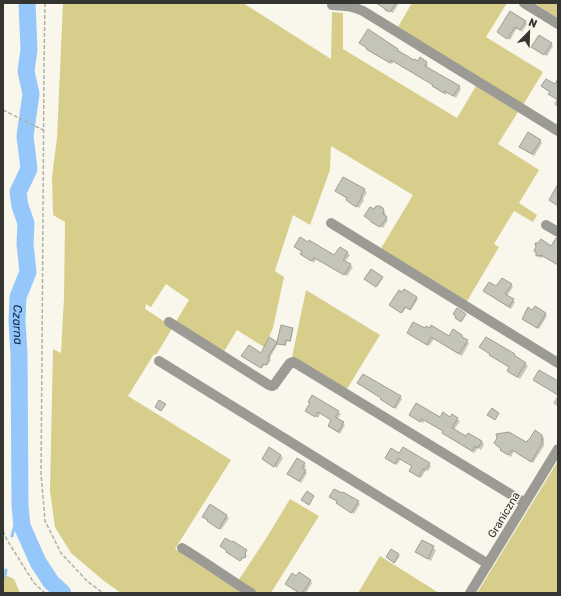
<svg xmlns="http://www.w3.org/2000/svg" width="561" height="596" font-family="Rubik,sans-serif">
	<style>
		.green { fill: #d7ce8b }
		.shadow { fill: #0003 }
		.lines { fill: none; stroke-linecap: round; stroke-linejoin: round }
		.stream { stroke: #96c7fa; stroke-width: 3 }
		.river { stroke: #96c7fa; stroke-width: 17 }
		.building { fill: #c5c4b9; stroke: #9f9e94 }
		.path { stroke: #b1afa7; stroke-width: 1.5; stroke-dasharray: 4 2; stroke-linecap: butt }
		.minor { stroke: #9b9a95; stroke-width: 10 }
		.labels { text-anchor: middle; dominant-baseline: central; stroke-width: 3.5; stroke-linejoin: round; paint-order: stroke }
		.street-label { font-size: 11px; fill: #343430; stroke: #f9f7ec }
		.water-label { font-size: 12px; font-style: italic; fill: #082c4d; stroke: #f9f7ec }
	</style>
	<rect width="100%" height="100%" fill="#f9f7ec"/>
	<!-- green -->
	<path class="green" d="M63,3H243L331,59L332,12L343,13V49L457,118L476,86L518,112L498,144L539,170L519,203L537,215L533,222L514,211L494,244L499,247L466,303L380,250L413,195L331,146L330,170L310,225L293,215L275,271L284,277L273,328L264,347L237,330L223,353L175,323L189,300L166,284L151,307L146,304L145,309L173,327L156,355L154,354L128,396L231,460L175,549L242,593H121L104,581L71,553L55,527L50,491L53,349L61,353L64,298L65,222L53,215L52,177L57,138Z
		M412,3H507L486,37L543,72L523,105L398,27Z
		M534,3H558V18Z
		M306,290L380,335L347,389L292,357Z
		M558,461V593H477Z
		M290,499L319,516L271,593H257L238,581L267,537Z
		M380,556L439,593H358Z
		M3,574L14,579L20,593H3Z"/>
	<!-- shadow -->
	<path class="shadow" d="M377,3H402L401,4L399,3L393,13L389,11L386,12L383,8Z
		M525,21L527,24L522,32L517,28L510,40L498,32Z
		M368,31L398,50L400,52L399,53L415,62L426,63L428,65L426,68L459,87L461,89L456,98L447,93L446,95L435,88L433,85L394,61L392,64L369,51L367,49Z
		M551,43L553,46L547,56L535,49Z
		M558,97V108L554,104Z
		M540,141L542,143L534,156L523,149Z
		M356,185L367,192L363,199L364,200L359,208L349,202L348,199L338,193Z
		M382,209L386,214L385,216L388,220L383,228L373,222L375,211Z
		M308,243L335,257L347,253L350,255L345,262L353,267L347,276L321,261L320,262L316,259L314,263L304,256L302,252L295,247Z
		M558,243V259L557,254L552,262L544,257L540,258L537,256L556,250Z
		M382,278H383L377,287L366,280Z
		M511,284L513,287L507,296L515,302L511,309L484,291Z
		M404,290L418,299L411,310L406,307L403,313L392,306Z
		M533,311L545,314L547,316L539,329L525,321Z
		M292,329L293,330L291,342L287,341L286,346L278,344L269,359L271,360L267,366L265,364L262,368L244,357L262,354L269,338L278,344Z
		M425,330L449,338L462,336L469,343L462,356L434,339L429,346L410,335Z
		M516,358L528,366L520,379L510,373Z
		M537,382H558V407L553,403L558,395Z
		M400,397L402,399L396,409L381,399L382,398Z
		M307,411L338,412L341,414L337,420L345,425L340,434L329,426L332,421L321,413L318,418Z
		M452,416L460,421L454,430L466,438L468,434L482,442L484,444L481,450L478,448L474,453L445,435L444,432L425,420L423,423L413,417L440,419L451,418Z
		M542,436L544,438V446L533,463L514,451L511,457L501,450L527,444Z
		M400,455L429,464L431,466L428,471L426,470L421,478L412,473L413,466L401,459L397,465L388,460Z
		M281,456L283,458L277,468L263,459Z
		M304,464L306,466L304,470L307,473L301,483L290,476Z
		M333,499L358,502L360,504L354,514L339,505L338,502Z
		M227,516L229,518L221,530L211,523L206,519Z
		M422,541L436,550L431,561L419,554Z
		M247,550V551L245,555L246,558H243L241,561L228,553Z
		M392,550L400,556L395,563L388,558Z
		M297,577L310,580L312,583L306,593H299Z"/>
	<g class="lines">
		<!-- stream -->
		<path class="stream" d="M12,536L20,506
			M3,579L5,575L6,570"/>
		<!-- river -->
		<path class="river" id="s1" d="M27,3L29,50L26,71L31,94L25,136L29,169L18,192L20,206L26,223L25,244L28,272L18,297L17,321L19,354L20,506L22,526L38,562L51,582L63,593"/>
	</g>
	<!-- building -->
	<path class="building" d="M376,3H396L390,12Z
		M510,11L526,21L520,30L515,27L507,39L497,32Z
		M368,29L398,49L397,50L414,60L415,59L418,61L420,57L427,62L425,66L460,86L453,96L445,91L444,93L432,86L433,85L391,60L390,63L366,49L367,48L359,43Z
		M539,35L552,43L544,55L531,47Z
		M546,79L555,84L558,79V100L548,94L550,92L541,86Z
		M528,132L541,140L532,154L519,147Z
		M343,177L365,189L361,196L362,197L356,207L346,200L347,198L335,191Z
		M558,184V206L549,200Z
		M376,206H380L383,208L384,211L383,214L387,217L380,227L371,222V221L364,216L370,207L374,209Z
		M300,237L308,242L309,240L334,255L340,247L348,252L343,260L351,264L344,275L318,260L314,258L311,261L300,254L302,251L294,247Z
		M556,238H558V265L541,255L536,256V252L534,251L536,247L535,243H538L541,239L551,246Z
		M371,269L383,277L376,287L364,279Z
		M502,278L512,284L505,294L514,299L509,307L483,291L489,282L496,286Z
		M404,289L417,297L410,310L405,307L401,313L389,305L399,290L402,292Z
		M535,306L546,313L537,328L522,319L528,307L532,310Z
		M457,308L466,314L461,322L455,318L456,316L453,314Z
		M413,322L425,328L426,326L430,328L431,325L449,336L453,329L462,335V337L468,340L459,354L431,337L427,345L407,333Z
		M281,325L293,328L290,341L286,340L285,345L277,344V342L268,357L270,358L266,365L263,364L261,368L241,356L249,345L261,353L269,337L277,342Z
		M486,337L515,354L514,355L526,363L517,377L507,371L509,367L489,355L490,354L479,347Z
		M539,370L558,381V395L533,380Z
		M363,374L401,396L394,408L380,399L381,398L357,383Z
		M312,395L339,411L335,417L344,422L338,432L328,426L331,420L318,412L315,417L305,411L310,403L308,402Z
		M159,400L166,404L161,411L155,407Z
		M416,403L440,417L443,412L450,417L452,414L458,418L452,428L466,436L468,433L482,441L478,448L475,446L472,451L442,433L443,431L422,419L420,422L409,415Z
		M492,408L499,413L495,420L487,415Z
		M535,430L542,435V443L531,462L512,450L508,455L500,450L501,449L494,443L497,438L496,434L509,432L526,442L528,440H529Z
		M269,447L281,455L274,467L262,459Z
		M403,447L430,463L425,470L423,469L419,477L409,471L412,466L398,458L395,464L385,458L391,448L399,453Z
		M297,458L305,463L302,468L306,470L299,481L287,474Z
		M334,489L342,493L343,492L359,501L351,513L336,503L337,501L329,497Z
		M307,491L314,496L309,505L301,500Z
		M210,504L227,515L219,529L207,521L208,520L202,517Z
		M225,538L232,542L233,541L247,550L245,553L246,557L242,558L240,561L226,552L227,551L220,546Z
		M422,540L434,546L428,559L415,552Z
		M391,549L399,554L394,563L386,557Z
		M299,572L311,580L302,593H299L285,584L292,573L296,576Z"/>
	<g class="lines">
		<!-- path -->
		<path class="path" d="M45,3L44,66L42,356L41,473L45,521L61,553L87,581L103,593
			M3,110L43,130
			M3,531L7,540L34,583L45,593"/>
		<!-- minor -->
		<path class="minor" d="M524,3L558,24
			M332,5C345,6 350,5 363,11L558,131
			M331,223L558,363
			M546,225L558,232
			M169,322L269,385L272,386L274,385L290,363L293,362L297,364L525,503
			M159,361L488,564
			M182,548C205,562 227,578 251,593
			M470,593L558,449"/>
	</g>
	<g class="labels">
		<!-- street labels -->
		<g class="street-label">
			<text transform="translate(504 515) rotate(-59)">Graniczna</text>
		</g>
		<!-- water labels -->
		<g class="water-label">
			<text stroke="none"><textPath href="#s1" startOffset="329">Czarna</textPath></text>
		</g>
	</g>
	<!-- border -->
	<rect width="561" height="596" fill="none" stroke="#343430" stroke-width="8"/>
	<!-- north arrow -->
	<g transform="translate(529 32) rotate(23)" stroke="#f9f7ec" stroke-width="3" paint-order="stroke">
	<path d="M0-3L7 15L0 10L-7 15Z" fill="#343430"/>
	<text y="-6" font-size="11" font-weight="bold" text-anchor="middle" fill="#343430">N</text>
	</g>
</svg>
